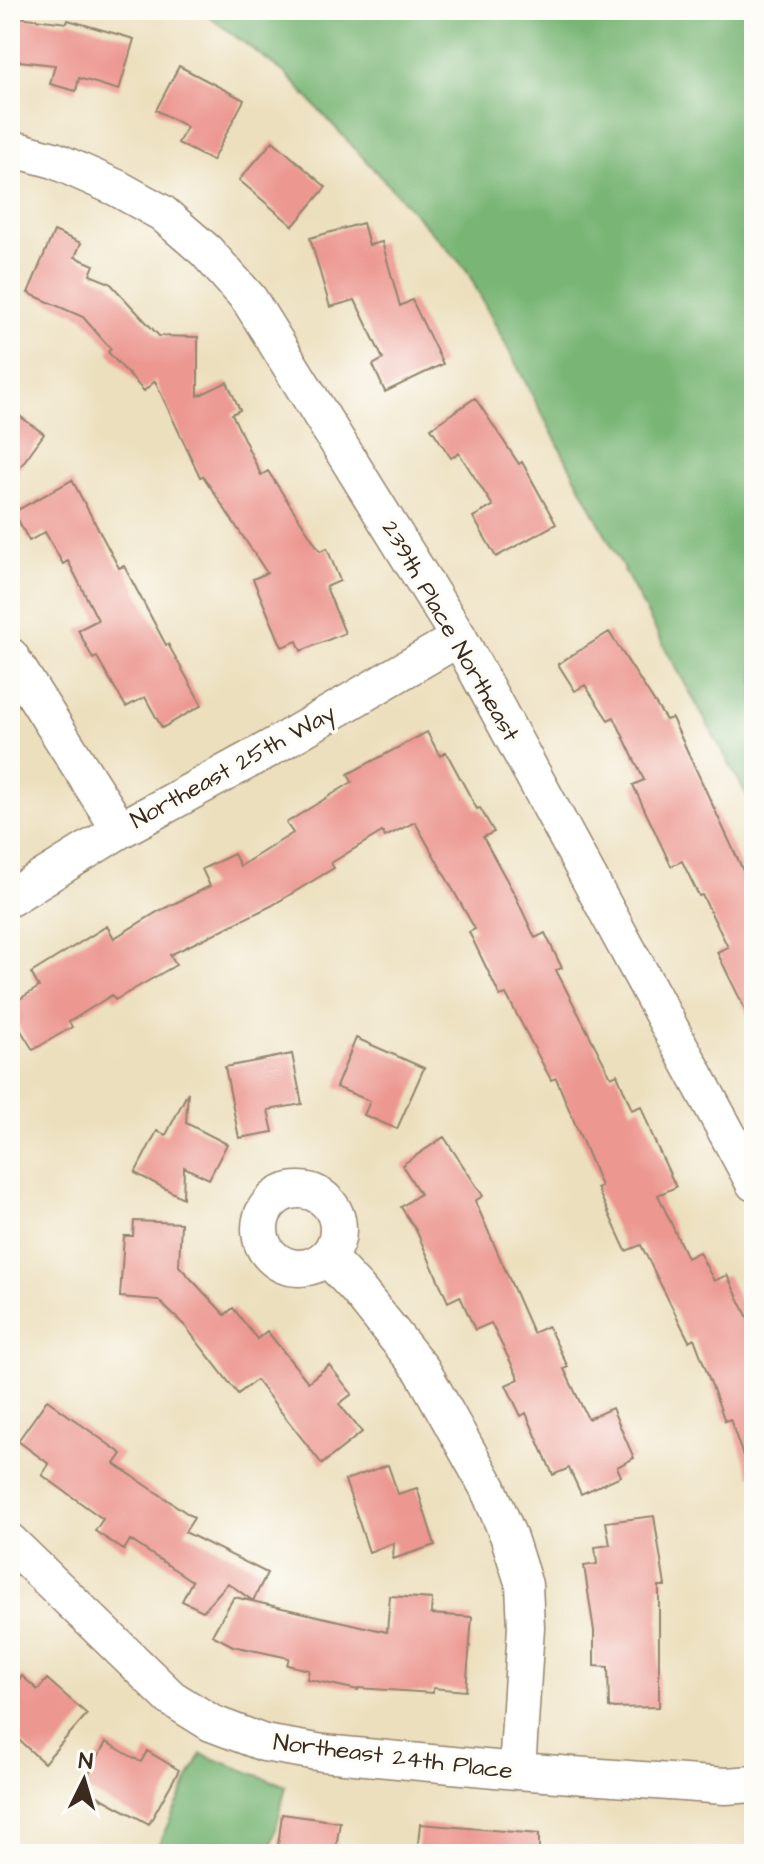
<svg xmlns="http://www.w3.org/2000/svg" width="764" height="1864" font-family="'Architects Daughter',sans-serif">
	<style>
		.forest { fill: #79b676; stroke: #5a704a; stroke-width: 2 }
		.building { fill: #ec9790 }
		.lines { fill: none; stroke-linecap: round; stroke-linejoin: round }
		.minor-casing { stroke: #94846e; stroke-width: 39 }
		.minor { stroke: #fff; stroke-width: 36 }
		.labels { text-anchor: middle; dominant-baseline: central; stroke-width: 7; stroke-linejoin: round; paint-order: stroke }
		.street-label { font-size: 24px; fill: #3b2a1e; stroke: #fdfcf7 }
	</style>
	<rect width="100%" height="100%" fill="#fdfcf7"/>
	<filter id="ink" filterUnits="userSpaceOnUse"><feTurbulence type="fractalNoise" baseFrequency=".0125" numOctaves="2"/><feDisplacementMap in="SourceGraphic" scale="16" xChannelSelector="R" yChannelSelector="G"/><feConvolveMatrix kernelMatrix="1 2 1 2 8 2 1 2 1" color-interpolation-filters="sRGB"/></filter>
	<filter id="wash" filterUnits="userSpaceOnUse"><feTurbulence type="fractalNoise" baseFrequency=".006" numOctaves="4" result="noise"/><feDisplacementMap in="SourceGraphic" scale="32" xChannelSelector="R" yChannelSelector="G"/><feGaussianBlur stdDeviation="1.8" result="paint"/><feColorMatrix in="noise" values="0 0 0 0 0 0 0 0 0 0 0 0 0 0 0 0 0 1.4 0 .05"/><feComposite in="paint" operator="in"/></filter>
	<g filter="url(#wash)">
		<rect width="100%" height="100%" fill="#ecdfbd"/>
		<!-- forest -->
		<path class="forest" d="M200,10H754V808L663,644L466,269L286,74Z
			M201,1754L286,1786L270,1854H154Z"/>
		<g id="blocks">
			<!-- building -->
			<path class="building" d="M10,16L67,23L68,20L134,39L119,90L79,78L76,91L50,84L55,65L10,60Z
				M179,66L244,100L212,161L178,143L187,127L156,110Z
				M273,141L326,187L293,226L239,180Z
				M363,223L369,245L382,242L400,306L412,300L443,364L385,392L373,365L383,359L355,300L330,307L310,238Z
				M54,231L81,243L75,257L94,265L90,275L110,283L159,336L198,337V396L227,382L240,410L232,414L261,475L268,471L320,551L327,548L340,581L326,587L345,633L301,651L297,641L282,647L253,579L267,573L203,476L200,477L155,381L144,391L108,352L111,349L83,317L28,293Z
				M475,398L519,464L522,462L556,524L496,557L473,517L493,506L459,453L451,458L431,428Z
				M10,409L44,434L10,481Z
				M72,480L119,568L124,566L166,645L168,644L202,705L162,728L145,697L126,707L97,657L93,659L78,630L98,620L68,561L63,564L45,532L29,541L14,512Z
				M609,632L666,720L672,718L754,894V1028L717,952L728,947L702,895L699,896L682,861L671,866L633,785L644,780L614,717L608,720L585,685L575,691L558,664Z
				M427,732L440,756L446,752L477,809L480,808L494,832L483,837L516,897L535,938L545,933L562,968L556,970L611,1077L617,1074L632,1110L641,1106L654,1140L676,1187L658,1195L687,1258L699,1252L714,1281L727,1275L754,1330V1475L750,1476L730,1419L725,1421L694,1338L689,1341L641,1245L626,1251L597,1188L601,1186L556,1078L551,1080L506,994L500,996L469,932L475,929L415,822L385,837L382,832L331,863L334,868L271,906L170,955L176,965L115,1000L112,995L69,1022L72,1027L33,1050L10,1013V1005L39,987L31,973L107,926L114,938L159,911L210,886L202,869L234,854L240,866L293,833L286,823L352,782L348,774Z
				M356,1038L424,1068L397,1129L364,1115L370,1101L336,1087Z
				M292,1054L302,1104L268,1110L273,1132L239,1138L225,1067Z
				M188,1092L186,1123L227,1144L209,1179L184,1167L183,1198L135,1173L157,1131L166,1135Z
				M444,1137L483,1196L475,1201L533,1333L548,1326L568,1367L564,1369L588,1419L612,1408L634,1458L617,1467L621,1476L581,1494L569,1468L553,1475L526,1413L521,1416L506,1385L519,1379L491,1323L475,1330L460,1296L448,1302L416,1230L401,1207L420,1194L402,1165Z
				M134,1221L181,1223L179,1266L225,1315L233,1308L257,1339L267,1331L308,1382L329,1365L352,1394L339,1404L362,1432L322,1464L256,1380L238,1394L185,1326L158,1300L120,1297L124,1236H133Z
				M47,1400L122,1454L115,1464L194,1518L185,1532L267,1573L253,1601L228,1583L203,1611L182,1601L192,1581L130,1540L124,1550L95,1531L103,1519L42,1475L49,1464L18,1441Z
				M388,1465L398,1494L417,1488L435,1545L393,1559L394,1543L369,1552L345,1480Z
				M654,1516L665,1586H659V1707L609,1708L608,1667L594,1666V1631L584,1566L597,1564L595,1547L610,1545L606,1522Z
				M390,1596L432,1599L431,1614L472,1617L466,1691L433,1688V1693L358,1688V1690L307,1679L309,1670L287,1665L289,1658L233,1646L212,1635L234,1597L387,1632Z
				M22,1676L38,1690L47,1679L87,1714L44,1763L10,1732V1689Z
				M106,1742L141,1762L147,1751L179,1770L149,1824L81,1787Z
				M282,1814L340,1822L335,1854H277Z
				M420,1824L539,1834V1854H417Z"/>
		</g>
	</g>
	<g filter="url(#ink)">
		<use href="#blocks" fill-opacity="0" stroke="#94846e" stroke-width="2"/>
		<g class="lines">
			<defs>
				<path id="minor" d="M10,148L54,160L117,188L162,213L206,251L249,299L459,638L754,1183
					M10,656L120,830
					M10,898L120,830L269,749L459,638
					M260 1229a39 39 0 1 1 78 0a39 39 0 1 1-78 0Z
					M327,1257L358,1290L422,1370L488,1488L508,1535L524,1585L526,1627L517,1771
					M10,1542L171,1698L211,1723L264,1743L323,1753L517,1771L725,1786L754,1784"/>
			</defs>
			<!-- minor casing -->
			<use href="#minor" class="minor-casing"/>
			<!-- minor -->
			<use href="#minor" class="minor"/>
		</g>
	</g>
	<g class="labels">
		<!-- street labels -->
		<g class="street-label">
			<text transform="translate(450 631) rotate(60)">239th Place Northeast</text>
			<text transform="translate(233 767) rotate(-29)">Northeast 25th Way</text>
			<text transform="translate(393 1757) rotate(7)">Northeast 24th Place</text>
		</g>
	</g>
	<!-- margin -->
	<rect width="764" height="1864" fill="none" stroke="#fdfcf7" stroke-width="40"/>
	<!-- north arrow -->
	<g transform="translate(84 1780) rotate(5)" stroke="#fdfcf7" stroke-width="6" paint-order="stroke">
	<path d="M0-6L14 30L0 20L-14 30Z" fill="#3b2a1e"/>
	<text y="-12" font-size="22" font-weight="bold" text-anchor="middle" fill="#3b2a1e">N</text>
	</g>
</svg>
